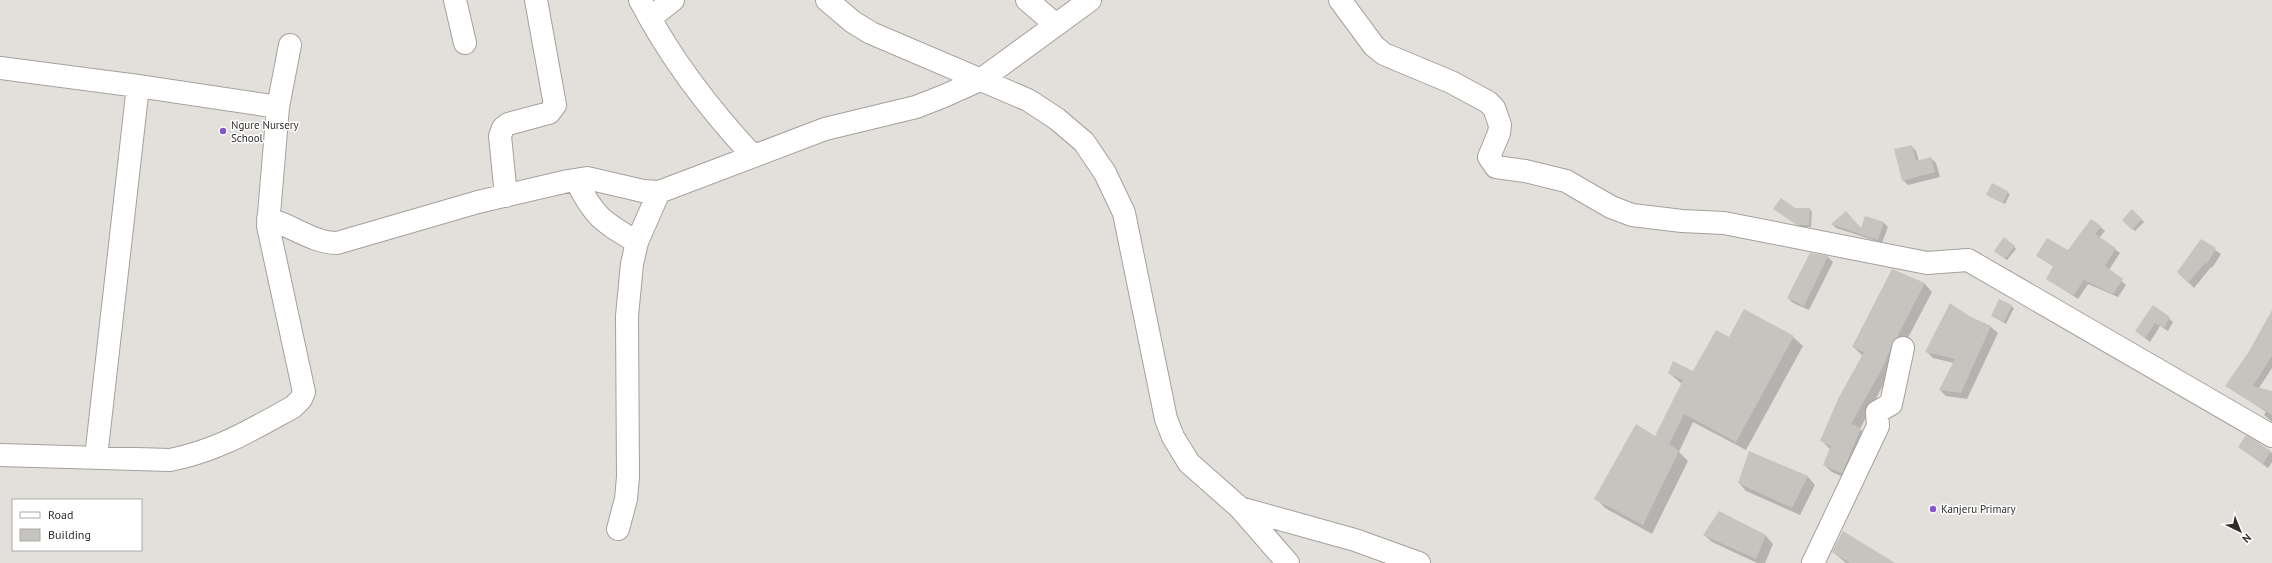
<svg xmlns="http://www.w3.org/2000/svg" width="2272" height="563" font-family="'PT Sans',sans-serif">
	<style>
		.shadow { fill: #0003 }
		.building { fill: #c7c4c0 }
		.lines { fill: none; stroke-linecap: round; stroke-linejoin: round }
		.minor-casing { stroke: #a4a19d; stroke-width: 24 }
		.minor { stroke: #fff; stroke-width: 22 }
		.poi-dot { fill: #8555ce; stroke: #fff; stroke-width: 1.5 }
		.labels { text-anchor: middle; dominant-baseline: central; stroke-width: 3; stroke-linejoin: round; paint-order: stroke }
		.poi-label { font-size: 11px; fill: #2d2c2b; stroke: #fff; text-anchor: start }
	</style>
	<rect width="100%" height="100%" fill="#e3dfdb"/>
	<!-- shadow -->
	<path class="shadow" d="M1911,146L1916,151L1919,161L1931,158L1936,163L1940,177L1908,185L1903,180Z
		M1992,184L2010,194L2005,204L1990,197Z
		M1795,209H1810L1812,212L1811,227H1800L1777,211Z
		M2132,211L2144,222L2135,231L2123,220Z
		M1846,213L1861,229L1884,223L1888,227L1882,243L1836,228L1832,224Z
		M2100,227L2105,231L2099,238L2120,253L2109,270L2126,285L2118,297L2088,284L2078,299L2047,278L2054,267L2037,256L2068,252Z
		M2201,241L2221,254L2212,268L2211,267L2194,288L2178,272Z
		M2014,246L2016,249L2007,260L1997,253Z
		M1810,254L1828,257L1833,262L1809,310L1793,303L1788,298Z
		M1893,270L1925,284L1932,292L1860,429L1868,437L1850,480L1832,472L1824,465L1830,449L1822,441L1863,356L1853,347Z
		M2011,306L2014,308L2006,324L1992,316Z
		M2154,306L2173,322L2168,331L2160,326L2150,342L2136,331Z
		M2272,312V368L2259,388L2272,392V422L2264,415L2266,412L2227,386L2249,354Z
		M1969,317L1991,327L1998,333L1967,399L1946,396L1940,390L1954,363L1933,358L1927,352Z
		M1793,337L1803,346L1746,450L1693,422L1679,452L1688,461L1652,534L1605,508L1596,498L1656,438L1682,384L1669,373L1694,372L1730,338Z
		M2246,437L2272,453V462L2268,468L2239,447Z
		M1749,452L1808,477L1815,485L1800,515L1746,491L1739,483Z
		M1719,512L1766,536L1773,544L1765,563H1757L1712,542L1704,535Z
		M1833,552L1893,563H1846Z"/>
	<!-- building -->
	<path class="building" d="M1912,145L1916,161L1931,157L1935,172L1902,181L1894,149Z
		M1992,183L2008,191L2003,203L1986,195Z
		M1781,198L1795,208H1810L1809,225H1797L1773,209Z
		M2132,209L2142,219L2132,230L2122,220Z
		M1846,211L1861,228L1865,216L1884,222L1878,240L1831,224Z
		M2091,219L2101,226L2095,234L2116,248L2105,266L2123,279L2113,294L2084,280L2073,296L2046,279L2053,266L2036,256L2047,238L2068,250Z
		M2004,237L2015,246L2005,259L1994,251Z
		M2201,239L2216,248L2207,264L2205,263L2188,283L2177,272Z
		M1810,253L1828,256L1804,306L1787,298Z
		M1892,269L1925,283L1897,337L1894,340L1883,367L1851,424L1861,428L1842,473L1823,465L1831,446L1820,441L1838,399L1864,352L1852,347Z
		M1999,299L2012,305L2004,322L1991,316Z
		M1950,303L1969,316L1991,326L1961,393L1939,390L1955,359L1925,352Z
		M2153,305L2170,317L2164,328L2155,323L2145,338L2135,331Z
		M1744,309L1794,336L1736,442L1684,414L1669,444L1679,451L1643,525L1594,499L1636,424L1655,436L1683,380L1668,373L1673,361L1693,371L1716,330L1729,337Z
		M2272,310V356L2253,386L2272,391V415L2225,386L2248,353Z
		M2246,435L2271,451L2263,464L2238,447Z
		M1749,451L1808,476L1792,508L1738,483Z
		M1719,511L1766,535L1756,559L1703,535Z
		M1843,531L1895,563H1850L1832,552Z"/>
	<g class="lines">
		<defs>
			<path id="minor" d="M455,0L465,43
				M640,0C670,58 709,109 753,156
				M827,0L853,22L871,33L1028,100L1057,119L1084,142L1105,173L1124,213L1166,419L1173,437L1189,463L1240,508L1355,540L1419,563
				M1027,0L1056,25
				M1340,0L1374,46L1384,54L1451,82L1488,102L1494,108L1500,125L1499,133L1489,157L1496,167L1525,171L1566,181L1611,207L1632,215L1682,221L1724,223L1927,263L1968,260L2272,436
				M650,18L673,0
				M0,68L138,86L278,107L268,226L304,392L301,399L293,407C251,430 217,451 170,460L0,455
				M278,107L290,45
				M576,180C594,217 603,222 637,242
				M506,196L500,136L503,128L508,124L549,113L555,105L536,0
				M268,219C292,225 313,243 337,243L478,202L568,181L587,178L643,191L659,192L825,129L916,107L944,96L982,79L1090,0
				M96,457L138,86
				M1240,508L1288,563
				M618,529L626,499L628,477L627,316L632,264L637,242L659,192
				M1813,563L1878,426L1877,412L1891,404L1903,348"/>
		</defs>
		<!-- minor casing -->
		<use href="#minor" class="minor-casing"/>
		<!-- minor -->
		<use href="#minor" class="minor"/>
	</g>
	<!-- markers -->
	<g class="poi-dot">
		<circle cx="223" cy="131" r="4"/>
		<circle cx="1933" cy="509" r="4"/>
	</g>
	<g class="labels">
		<!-- poi labels -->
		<g class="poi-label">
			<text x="231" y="125">Ngure Nursery<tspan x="231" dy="13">School</tspan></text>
			<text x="1941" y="509">Kanjeru Primary</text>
		</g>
	</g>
	<!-- legend -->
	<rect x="12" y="499" width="130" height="52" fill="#ffffff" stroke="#ababaa"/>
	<rect x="20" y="512" width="20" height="6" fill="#ffffff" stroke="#ababaa"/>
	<text x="48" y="519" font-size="12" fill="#2d2c2b">Road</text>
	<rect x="20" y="529" width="20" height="12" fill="#c7c4c0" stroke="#ababaa"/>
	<text x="48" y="539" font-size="12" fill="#2d2c2b">Building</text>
	<!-- north arrow -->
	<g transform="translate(2240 531) rotate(137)" stroke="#ffffff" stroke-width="3" paint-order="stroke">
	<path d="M0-3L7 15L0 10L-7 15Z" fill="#2d2c2b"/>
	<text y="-6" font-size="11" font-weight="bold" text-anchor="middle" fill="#2d2c2b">N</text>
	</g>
</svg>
